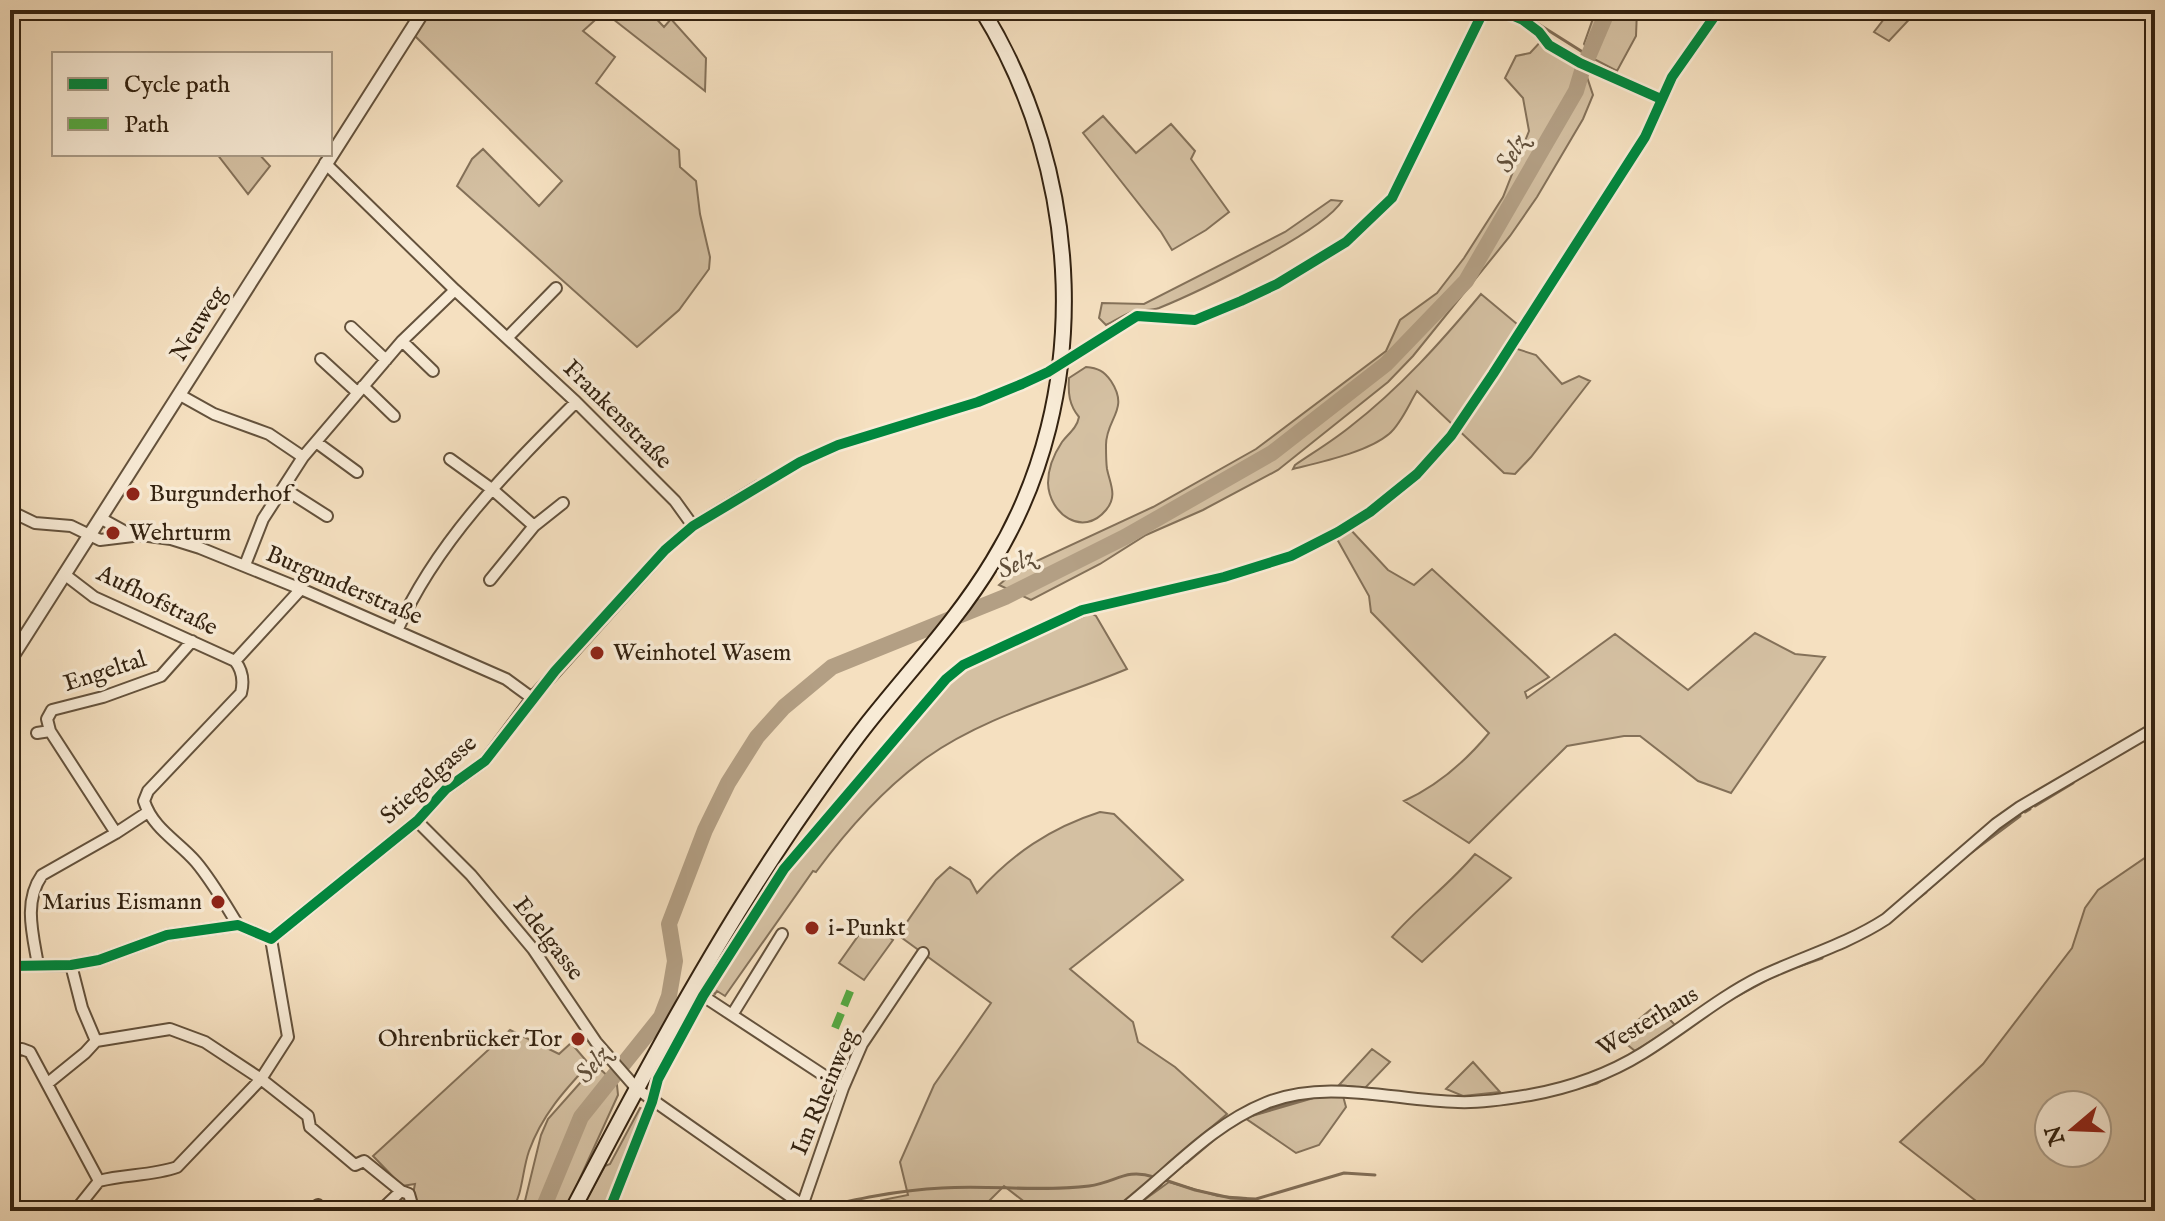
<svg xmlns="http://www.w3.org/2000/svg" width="2165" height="1221" font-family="'IM FELL English',serif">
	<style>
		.green { fill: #d4c0a2; stroke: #847159; stroke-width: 2; fill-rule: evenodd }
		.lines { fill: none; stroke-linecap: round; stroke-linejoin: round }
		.stream { stroke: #806d56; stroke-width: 3 }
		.river { stroke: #b39f84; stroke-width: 16 }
		.minor-casing { stroke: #64523c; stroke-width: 14 }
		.tertiary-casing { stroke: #64523c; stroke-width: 16 }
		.secondary-casing { stroke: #332210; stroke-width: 18 }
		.minor { stroke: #f8ebd6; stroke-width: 10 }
		.tertiary { stroke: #f8ebd6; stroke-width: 12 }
		.secondary { stroke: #f8ebd6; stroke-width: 14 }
		.quiet { stroke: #54aa42; stroke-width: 8; stroke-dasharray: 16 8; stroke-linecap: butt }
		.cycleway-casing { stroke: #f8ebd6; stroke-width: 15 }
		.cycleway { stroke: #00873e; stroke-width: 10 }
		.poi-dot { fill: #8f2418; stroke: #f8ebd6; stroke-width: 3 }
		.labels { text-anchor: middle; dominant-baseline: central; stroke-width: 7; stroke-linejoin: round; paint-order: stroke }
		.street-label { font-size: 24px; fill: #332210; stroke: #f8ebd6 }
		.poi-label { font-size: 24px; fill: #332210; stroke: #f8ebd6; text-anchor: start }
		.water-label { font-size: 26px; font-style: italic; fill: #604e39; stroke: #f8ebd6 }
	</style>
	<rect width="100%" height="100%" fill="#f5e0c0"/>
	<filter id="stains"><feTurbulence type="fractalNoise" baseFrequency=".0025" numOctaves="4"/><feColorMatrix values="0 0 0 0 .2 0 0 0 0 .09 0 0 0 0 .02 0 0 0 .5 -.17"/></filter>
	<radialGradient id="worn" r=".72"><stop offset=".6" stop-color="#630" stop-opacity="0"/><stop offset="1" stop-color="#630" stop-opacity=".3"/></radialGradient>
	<!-- green -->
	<path class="green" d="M432,10H648L664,27L671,19L706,58L705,91L604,12L583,31L615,57L596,83L679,150L680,167L696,181L700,214L710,257L709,269L679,310L637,347L457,186L472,159L483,149L539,206L562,181L415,36Z
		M1596,10H1637L1636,36L1617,71L1592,58L1584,44Z
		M1891,10H1918L1889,41L1874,32Z
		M1544,38L1558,55L1586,74L1593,95L1583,119L1537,197L1510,236L1413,356L1388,382L1278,470L1203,510L1146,535L1100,564L1031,600L999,585L1015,571L1153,507L1256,449L1386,351L1400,320L1437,293L1464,258L1503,197L1529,131L1523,98L1505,78L1516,56L1530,53Z
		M1103,116L1136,153L1171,124L1195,151L1191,159L1229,212L1206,230L1172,250L1161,232L1083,133Z
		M217,154H259L270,166L248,194Z
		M1331,200L1342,201C1323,232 1196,293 1159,308C1151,311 1143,309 1134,311C1125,314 1115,321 1106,325L1099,318L1102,303L1144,304L1285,232Z
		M1481,294L1517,324L1510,342L1514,348L1536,355L1562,384L1579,376L1590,381L1531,457L1515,474L1504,473L1417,391C1409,404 1401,424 1389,434C1368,452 1321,462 1293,469L1295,465C1314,452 1334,440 1351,426C1400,388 1442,341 1481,294Z
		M1086,367C1098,368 1104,371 1111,381C1130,410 1106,418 1106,445C1106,452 1106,462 1107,469C1110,484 1118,496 1106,510C1083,538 1049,514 1048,483C1048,468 1054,454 1062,442C1068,434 1077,428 1079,417C1069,405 1068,393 1069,378Z
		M1350,529L1388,570L1414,585L1432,569L1549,677L1525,692L1527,698L1615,634L1688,690L1755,633L1795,654L1825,657L1731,793L1698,781L1640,736H1624L1567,746L1469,843L1404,801C1439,785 1465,762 1489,733L1371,612L1369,596L1337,539Z
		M1091,613L1096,616L1127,669C1060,697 985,716 926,758C883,789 847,830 816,872L813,871L725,996L717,991L715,994L711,991V986L791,866L948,681L972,666Z
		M1100,812L1114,814L1183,880L1070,969L1133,1022L1138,1042L1175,1067L1227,1114L1113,1210L1028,1211L1031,1207L1004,1186L979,1211L957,1209L955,1211H894L882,1200L908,1195L900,1162L934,1085L991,1003L898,935L936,880L950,867L970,880L977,893C1012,854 1050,828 1100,812Z
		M2155,851V1211H1989L1900,1142L1983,1064L2072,948L2085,908L2098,890ZM2049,1105H2097V1153H2049Z
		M1475,854L1511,878L1422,962L1392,937C1418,907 1449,885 1475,854Z
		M868,922L893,940L864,980L839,963Z
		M1656,1005L1675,1025L1635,1051L1618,1037Z
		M510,1030L559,1054L571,1043L589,1064C564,1091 542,1115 529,1151C522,1171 523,1193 512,1211H415L413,1194L415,1184L402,1186L373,1156Z
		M1372,1049L1390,1062L1365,1088L1339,1085Z
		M1473,1062L1500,1092L1463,1096L1446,1089Z
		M596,1065L617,1085L618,1095L565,1211H517L524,1205L541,1135L548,1119Z
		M1343,1096L1346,1107L1319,1145L1296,1153L1245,1118L1317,1097Z
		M640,1108L645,1110L605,1211H580L605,1166L610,1164Z
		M1169,1182L1218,1196L1246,1198L1250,1211H1129Z"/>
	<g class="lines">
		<!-- stream -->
		<path class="stream" d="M1516,10L1589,56
			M2137,744L2155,734
			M2035,806L2073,783
			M2025,812L2030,809
			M1929,889L1965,857L2020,816
			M1913,902L1926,892
			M1799,966L1822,958
			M1737,996L1774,976
			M1556,1094L1597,1083L1613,1074
			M1352,1097L1432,1105
			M1249,1116L1310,1097
			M1186,1163L1218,1136
			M1168,1178L1183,1165
			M1162,1179L1195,1190L1231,1198L1256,1199L1344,1173L1375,1175
			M1151,1192L1161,1185
			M809,1210C853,1200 897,1190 942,1188C991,1185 1040,1192 1089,1186C1117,1182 1125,1168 1154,1177"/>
		<!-- river -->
		<path class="river" d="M542,1211L581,1117L661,1017L669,996L675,961L669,924L705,830L728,783L757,737L784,707L832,667L1005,597L1125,537L1272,453L1386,364L1466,281L1576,91L1582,71L1608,10"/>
		<defs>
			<path id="minor" d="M325,163L455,290L576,402L675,501L693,526
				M351,327L386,360
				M508,337L556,288
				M402,341L433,371
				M321,359L357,392
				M363,386L394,416
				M180,395L214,414L269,434L303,457
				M316,442L357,472
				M450,459L493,490L534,526
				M283,488L327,516
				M10,511L35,523L71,526L100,540L141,535L171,539L200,548L301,589L506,679L532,698
				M100,518L131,535
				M245,565L263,519L303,457L402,341L455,290
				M64,574L94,597L235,661C243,671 244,681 241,693L148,791L144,801C153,829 178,841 196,862C212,881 225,904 238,925
				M490,580L534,526L563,503
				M397,631C435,543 509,469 576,402
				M235,661L301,589
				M50,731L116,833L148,812
				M37,733L50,731L47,719L52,710L103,697L161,676L192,641
				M417,821L471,875L533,949L596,1042L637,1089L801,1204
				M271,939L417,821L446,789L485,761L532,698L665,550L693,526L759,486
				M38,965C33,935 23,902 42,875L116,833
				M71,965L82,1008L96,1041
				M10,966L71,965L99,960L167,935L238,925L271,939
				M703,996L843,1088
				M732,1015L782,934
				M10,1051L22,1049L30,1052L99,1181
				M48,1083L85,1053L96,1041L170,1029L205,1042L261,1079L308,1116L310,1127L355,1165L364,1161L401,1191L409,1194L413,1208L410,1211
				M99,1181C124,1174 152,1176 177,1167L261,1079L288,1037L271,939
				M318,1205L323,1211
				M801,1209L843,1088L862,1044L923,953
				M75,1211L99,1181
				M380,1211L401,1191
				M1121,1211C1169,1174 1209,1126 1266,1103C1326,1078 1396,1101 1458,1102C1481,1103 1507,1099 1530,1095C1569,1088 1609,1074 1643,1053C1682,1029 1718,998 1760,977C1802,957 1846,945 1886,919L1996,824L2020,807L2155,728"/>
			<path id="tertiary" d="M10,660L424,10"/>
			<path id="secondary" d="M572,1211C640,1081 710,949 793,827C816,794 839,760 864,728C907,673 957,621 993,561C1095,395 1083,173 982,10"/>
		</defs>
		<!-- minor casing -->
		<use href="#minor" class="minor-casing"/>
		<!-- tertiary casing -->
		<use href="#tertiary" class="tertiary-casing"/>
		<!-- secondary casing -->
		<use href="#secondary" class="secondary-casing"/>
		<!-- minor -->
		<use href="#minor" class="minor"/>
		<!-- tertiary -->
		<use href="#tertiary" class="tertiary"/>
		<!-- secondary -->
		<use href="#secondary" class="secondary"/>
		<!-- quiet -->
		<path class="quiet" d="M835,1028L851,989"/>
		<defs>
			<path id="cycleway" d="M1500,10L1523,20L1539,32L1549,45L1580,63L1661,99
				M10,966L71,965L99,960L167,935L238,925L271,939L417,821L446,789L485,761L555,671L665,550L693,526L800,462L838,445L978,402L1022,384L1048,372L1137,316L1195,320L1241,301L1277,284L1346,242L1392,198L1484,10
				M609,1211L652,1102L658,1079L703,996L784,869L946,679L963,665L1082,610L1224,577L1291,556L1338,532L1370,512L1417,474L1451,436L1493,374L1645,137L1672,77L1719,10"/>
		</defs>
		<!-- cycleway casing -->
		<use href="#cycleway" class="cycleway-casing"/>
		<!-- cycleway -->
		<use href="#cycleway" class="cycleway"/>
	</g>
	<!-- markers -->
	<g class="poi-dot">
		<circle cx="133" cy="494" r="8"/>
		<circle cx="113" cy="533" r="8"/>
		<circle cx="597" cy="653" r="8"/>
		<circle cx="218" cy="902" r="8"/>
		<circle cx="812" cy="928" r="8"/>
		<circle cx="578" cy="1039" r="8"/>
	</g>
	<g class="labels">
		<!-- street labels -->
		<g class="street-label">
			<text transform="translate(199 324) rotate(-58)">Neuweg</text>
			<text transform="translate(617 415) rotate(45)">Frankenstraße</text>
			<text transform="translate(344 586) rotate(23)">Burgunderstraße</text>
			<text transform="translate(157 601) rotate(26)">Aufhofstraße</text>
			<text transform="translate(105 672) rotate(-18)">Engeltal</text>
			<text transform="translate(429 780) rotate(-42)">Stiegelgasse</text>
			<text transform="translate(548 939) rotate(52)">Edelgasse</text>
			<text transform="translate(1648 1022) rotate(-31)">Westerhaus</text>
			<text transform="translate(825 1092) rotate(-67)">Im Rheinweg</text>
		</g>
		<!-- poi labels -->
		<g class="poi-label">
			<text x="149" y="494">Burgunderhof</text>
			<text x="129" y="533">Wehrturm</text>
			<text x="613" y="653">Weinhotel Wasem</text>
			<text x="202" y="902" text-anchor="end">Marius Eismann</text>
			<text x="828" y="928">i-Punkt</text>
			<text x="562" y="1039" text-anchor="end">Ohrenbrücker Tor</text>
		</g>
		<!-- water labels -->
		<g class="water-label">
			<text transform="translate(1512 154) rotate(-60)">Selz</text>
			<text transform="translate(1016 564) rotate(-26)">Selz</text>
			<text transform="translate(593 1065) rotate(-51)">Selz</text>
		</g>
	</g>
	<!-- margin -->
	<rect width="2165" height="1221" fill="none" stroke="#f5e0c0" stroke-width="40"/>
	<rect x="12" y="12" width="2141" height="1197" fill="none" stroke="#332210" stroke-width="4"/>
	<rect x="20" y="20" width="2125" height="1181" fill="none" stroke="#332210" stroke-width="2"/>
	<!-- legend -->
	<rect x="52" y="52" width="280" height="104" fill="#f8ebd6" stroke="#a99b87" stroke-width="2"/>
	<rect x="68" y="78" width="40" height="12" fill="#00873e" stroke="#a99b87" stroke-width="2"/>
	<text x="124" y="92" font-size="24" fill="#332210">Cycle path</text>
	<rect x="68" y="118" width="40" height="12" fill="#54aa42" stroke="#a99b87" stroke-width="2"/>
	<text x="124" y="132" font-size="24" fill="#332210">Path</text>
	<!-- north arrow -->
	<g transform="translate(2073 1129) rotate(251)"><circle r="38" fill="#f8ebd6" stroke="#a99b87" stroke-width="2"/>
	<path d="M0-6L14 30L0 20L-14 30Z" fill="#8f2418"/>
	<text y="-12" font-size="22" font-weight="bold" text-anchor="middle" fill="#332210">N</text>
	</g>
	<rect width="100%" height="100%" filter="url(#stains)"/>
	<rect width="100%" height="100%" fill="url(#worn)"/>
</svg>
